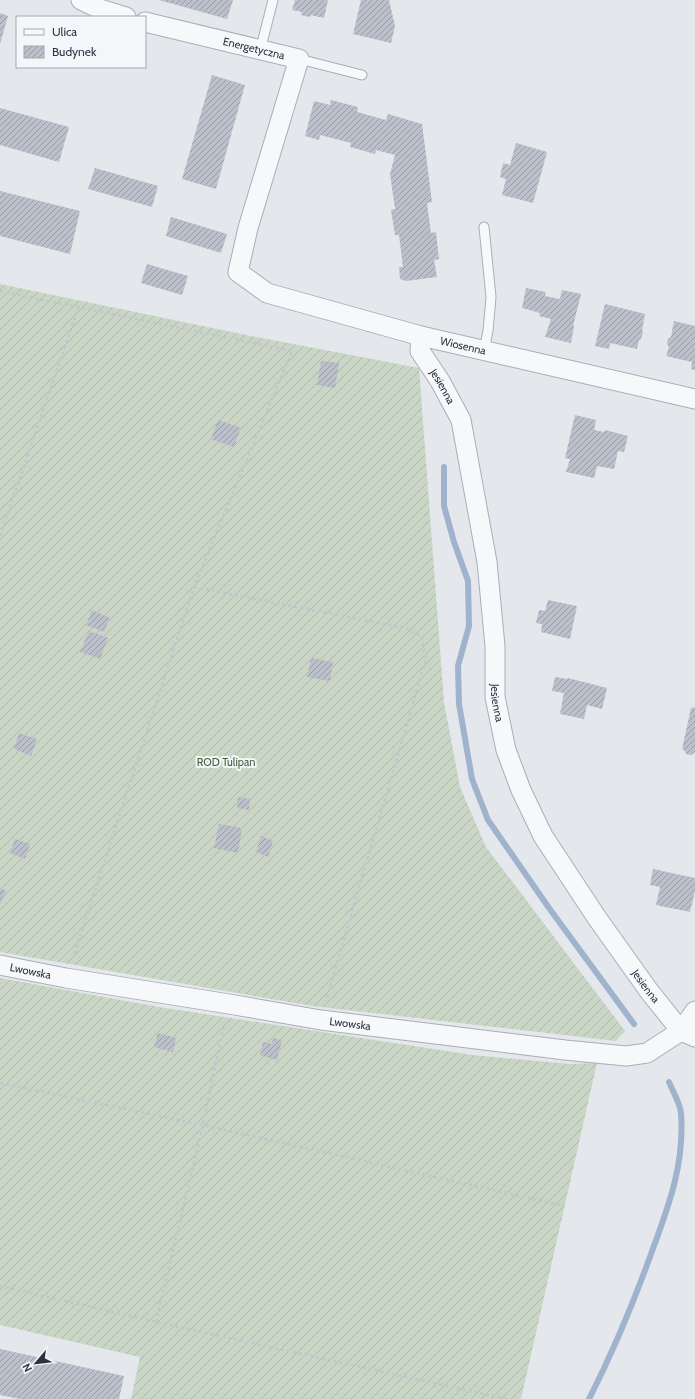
<svg xmlns="http://www.w3.org/2000/svg" width="695" height="1399" font-family="Cabin,sans-serif">
	<style>
		.garden { fill: url(#garden-furrows) }
		.lines { fill: none; stroke-linecap: round; stroke-linejoin: round }
		.stream { stroke: #9fb4cc; stroke-width: 6 }
		.building { fill: url(#building-hatch) }
		.service-casing { stroke: #a9aeb7; stroke-width: 11 }
		.minor-casing { stroke: #a9aeb7; stroke-width: 21 }
		.path { stroke: #c2c5cb; stroke-width: 2.5; stroke-dasharray: 3 3; stroke-linecap: butt }
		.service { stroke: #f7f8fa; stroke-width: 9 }
		.minor { stroke: #f7f8fa; stroke-width: 19 }
		.labels { text-anchor: middle; dominant-baseline: central; stroke-width: 4; stroke-linejoin: round; paint-order: stroke }
		.street-label { font-size: 11px; fill: #2b3445; stroke: #f4f6f9 }
		.park-label { font-size: 11px; fill: #3f6138; stroke: #f4f6f9 }
	</style>
	<defs>
		<pattern id="garden-furrows" width="10" height="10" patternUnits="userSpaceOnUse"><rect width="10" height="10" fill="#c9d6c5"/><path d="M-1 1l2-2M0 10L10 0M9 11l2-2" fill="none" stroke="#adb8ab"/></pattern>
		<pattern id="building-hatch" width="6" height="6" patternUnits="userSpaceOnUse"><rect width="6" height="6" fill="#bbc0ca"/><path d="M-1 1l2-2M0 6l6-6M5 7l2-2" fill="none" stroke="#989da6"/></pattern>
	</defs>
	<rect width="100%" height="100%" fill="#e4e7ec"/>
	<!-- garden -->
	<path class="garden" d="M0,284L251,336L419,368L444,702L460,787L486,847L625,1031L616,1041L312,1006L0,952Z
		M0,978L159,1007L472,1055L570,1064L597,1063L521,1399H131L140,1357L0,1325Z"/>
	<g class="lines">
		<!-- stream -->
		<path class="stream" d="M444,467V506L454,542L468,581L469,626L458,666L459,704L472,779L488,820L549,908L634,1024
			M589,1399C613,1352 633,1304 651,1254C668,1208 685,1164 681,1113C680,1103 673,1092 669,1082"/>
	</g>
	<!-- building -->
	<path class="building" d="M159,0H233L227,19Z
		M295,0H328L324,18L311,15L310,17L301,15L302,12L292,10Z
		M361,0H389L395,26L391,43L353,34Z
		M0,13L8,16L0,44Z
		M212,75L245,85L216,189L182,179Z
		M331,100L358,107L357,112L386,120L388,114L422,124L432,202L427,203L431,233L436,232L439,259L434,260L437,277L406,281L400,279L399,267H403L399,235H395L391,210L395,209L390,174L395,155L376,150L375,154L350,147L351,143L320,135L319,140L305,136L314,101L330,105Z
		M0,108L69,127L59,162L0,145Z
		M516,143L547,152L533,203L502,195L506,179L500,177L503,163L510,165Z
		M95,168L158,186L152,207L88,189Z
		M0,191L80,211L70,254L0,236Z
		M171,217L227,234L221,253L166,236Z
		M147,264L188,276L182,295L141,283Z
		M526,288L546,292L545,296L560,299L562,290L581,294L573,326H574L571,343L545,337L551,319L539,316L540,313L522,308Z
		M605,304L645,314L642,330L643,332L641,339L639,340L637,349L610,343L609,349L595,346Z
		M674,321L695,326V370L691,369L692,362L666,356L669,347L667,344L668,339L671,337Z
		M321,361L339,363L335,388L317,385Z
		M575,415L596,420L594,430L604,432L605,430L628,436L624,452L618,451L614,469L597,466L594,478L566,472L570,459L565,458Z
		M218,420L241,428L234,447L211,439Z
		M548,600L577,606L570,639L541,632L542,624L536,623L539,610L545,611Z
		M92,610L110,618L104,632L86,625Z
		M89,631L108,638L100,659L80,652Z
		M311,658L333,662L330,681L307,677Z
		M555,677L567,679L568,678L607,688L602,709L587,705L584,719L560,714L564,693L552,691Z
		M695,707V752L691,755L686,754L684,750L682,749L691,708Z
		M19,733L37,739L31,756L14,749Z
		M238,797L250,799L249,810L237,808Z
		M219,824L242,828L238,853L214,848Z
		M261,836L273,841L268,857L256,852Z
		M15,839L30,844L25,859L10,853Z
		M653,869L695,878V891L690,912L656,905L660,887L650,885Z
		M0,888L6,891L0,904Z
		M158,1033L176,1038L173,1052L154,1047Z
		M273,1038L282,1040L277,1060L260,1055L263,1042L272,1044Z
		M0,1349L124,1376L119,1399H20L0,1395Z"/>
	<g class="lines">
		<defs>
			<path id="service" d="M260,51L273,0
				M299,59L362,75
				M484,350L488,331L491,297L484,227"/>
			<g id="minor">
				<path d="M81,0L100,9L126,17"/>
				<path id="s1" d="M145,22L299,59L248,228L238,272L267,293L421,336L695,399"/>
				<path id="s2" d="M421,336L420,351L440,381L461,420L487,562L495,646V697L506,750L521,790L543,836L597,918L649,991L681,1031L695,1037"/>
				<path id="s3" d="M0,965L66,978L229,1004L321,1020L565,1050L626,1056L647,1053L681,1031L695,1011"/>
			</g>
		</defs>
		<!-- service casing -->
		<use href="#service" class="service-casing"/>
		<!-- minor casing -->
		<use href="#minor" class="minor-casing"/>
		<!-- path -->
		<path class="path" d="M0,291L292,351L194,587L73,958
			M0,536L79,306
			M194,587L405,628L421,636L426,659L326,1001
			M0,1083L203,1125L564,1206
			M0,1286L156,1322L507,1399
			M156,1322L203,1125L224,1024"/>
		<!-- service -->
		<use href="#service" class="service"/>
		<!-- minor -->
		<use href="#minor" class="minor"/>
	</g>
	<g class="labels">
		<!-- street labels -->
		<g class="street-label">
			<text stroke="none"><textPath href="#s1" startOffset="112">Energetyczna</textPath></text>
			<text stroke="none"><textPath href="#s1" startOffset="619">Wiosenna</textPath></text>
			<text stroke="none"><textPath href="#s2" startOffset="57">Jesienna</textPath></text>
			<text stroke="none"><textPath href="#s2" startOffset="381">Jesienna</textPath></text>
			<text stroke="none"><textPath href="#s3" startOffset="31">Lwowska</textPath></text>
			<text stroke="none"><textPath href="#s2" startOffset="705">Jesienna</textPath></text>
			<text stroke="none"><textPath href="#s3" startOffset="355">Lwowska</textPath></text>
		</g>
		<!-- park labels -->
		<g class="park-label">
			<text x="226" y="762">ROD Tulipan</text>
		</g>
	</g>
	<!-- legend -->
	<rect x="16" y="16" width="130" height="52" fill="#f4f6f9" stroke="#a4a8b1"/>
	<rect x="24" y="29" width="20" height="6" fill="#f7f8fa" stroke="#a4a8b1"/>
	<text x="52" y="36" font-size="12" fill="#2b3445">Ulica</text>
	<rect x="24" y="46" width="20" height="12" fill="url(#building-hatch)" stroke="#a4a8b1"/>
	<text x="52" y="56" font-size="12" fill="#2b3445">Budynek</text>
	<!-- north arrow -->
	<g transform="translate(36 1363) rotate(242)" stroke="#f4f6f9" stroke-width="3" paint-order="stroke">
	<path d="M0-3L7 15L0 10L-7 15Z" fill="#2b3445"/>
	<text y="-6" font-size="11" font-weight="bold" text-anchor="middle" fill="#2b3445">N</text>
	</g>
</svg>
